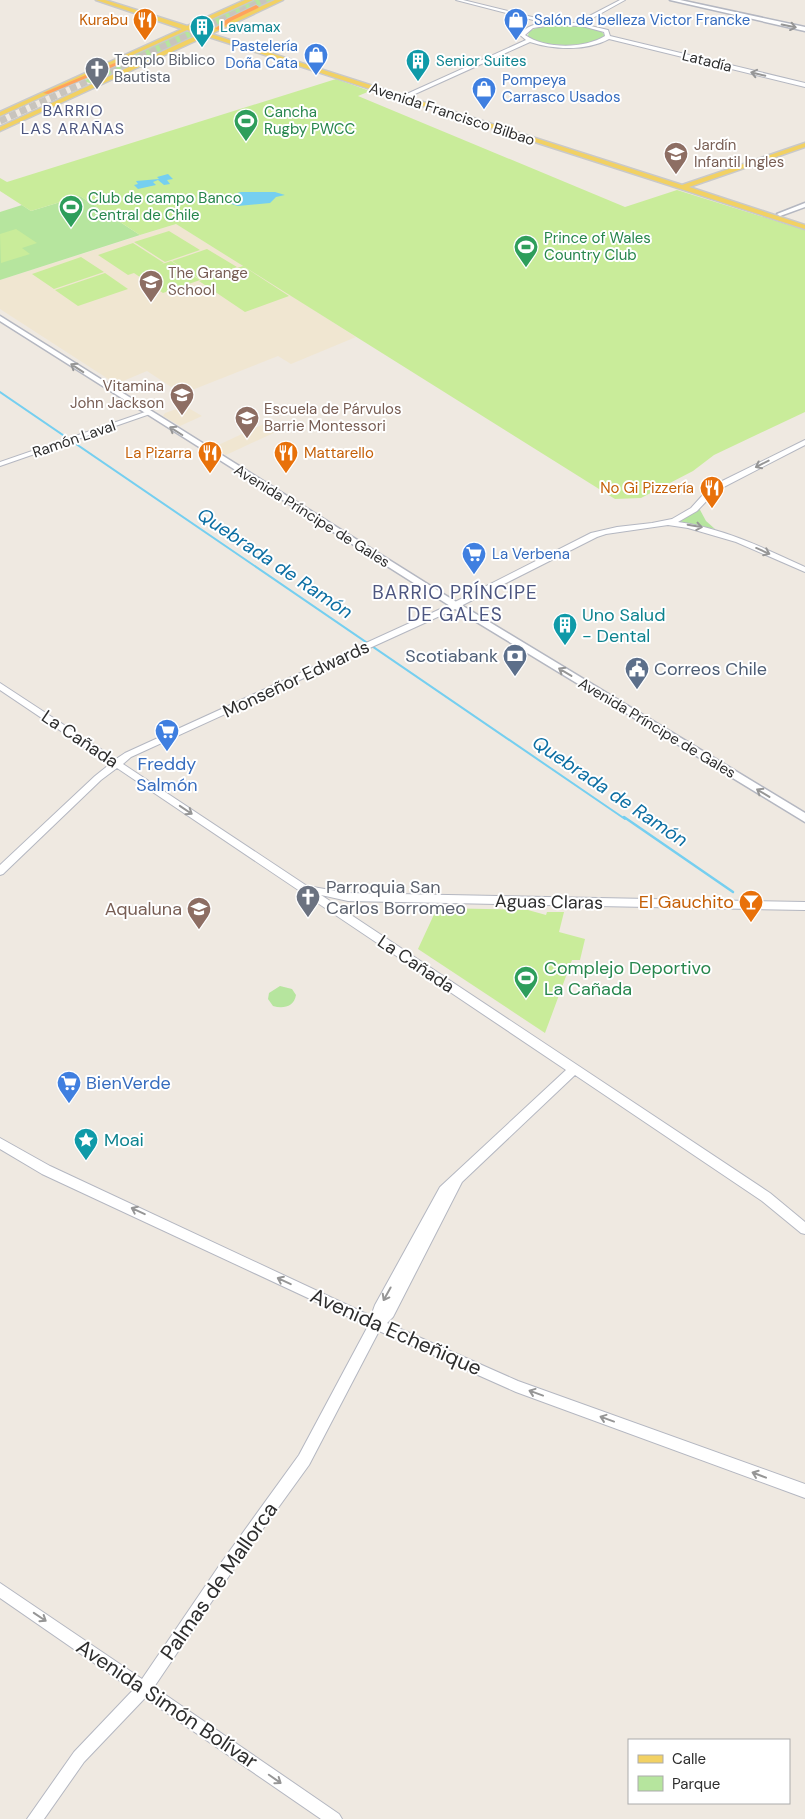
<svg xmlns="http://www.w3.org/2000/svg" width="805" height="1819" font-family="'DM Sans',sans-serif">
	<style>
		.education { fill: #f0e6d1 }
		.green { fill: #b6e59e }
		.pitch { fill: #c9ec9a }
		.water { fill: #75cff0 }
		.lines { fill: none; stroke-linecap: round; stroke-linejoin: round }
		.stream-far1 { stroke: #75cff0; stroke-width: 2 }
		.stream { stroke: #75cff0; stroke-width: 2.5 }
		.motorway-tunnel { stroke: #c8c4bd; stroke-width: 7; stroke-dasharray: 7 4; stroke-linecap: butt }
		.tertiary-casing { stroke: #b4b7c1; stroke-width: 2 }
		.secondary-casing { stroke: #b4b7c1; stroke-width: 3 }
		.primary-casing { stroke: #c9c9c9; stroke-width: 3 }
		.motorway-casing { stroke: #c9c9c9; stroke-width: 2 }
		.tertiary { fill: #fff; fill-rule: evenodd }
		.secondary { fill: #fff; fill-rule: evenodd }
		.primary { fill: #f2d163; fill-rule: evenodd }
		.motorway { fill: #ffa35c; fill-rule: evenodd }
		.oneway { stroke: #969696 }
		.labels { text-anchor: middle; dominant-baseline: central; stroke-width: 4; stroke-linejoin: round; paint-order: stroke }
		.far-food-label { font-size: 15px; fill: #c56008; stroke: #fff; text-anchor: end }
		.far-shop-label { font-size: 15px; fill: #366cbe; stroke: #fff; text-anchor: start }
		.far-culture-label { font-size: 15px; fill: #0d838f; stroke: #fff; text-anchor: start }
		.far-worship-label { font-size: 15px; fill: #5b616d; stroke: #fff; text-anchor: start }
		.far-street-label { font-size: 15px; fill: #2e2e2e; stroke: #fff }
		.far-leisure-label { font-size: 15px; fill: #27864d; stroke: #fff; text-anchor: start }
		.far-education-label { font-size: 15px; fill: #785e54; stroke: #fff; text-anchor: start }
		.far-neighbourhood-label { font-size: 16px; letter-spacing: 1px; fill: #4d5680; stroke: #fff }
		.culture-label { font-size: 18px; fill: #0d838f; stroke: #fff; text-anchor: start }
		.service-label { font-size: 18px; fill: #4e5e75; stroke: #fff; text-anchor: end }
		.street-label { font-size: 18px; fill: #2e2e2e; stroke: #fff }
		.shop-label { font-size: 18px; fill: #366cbe; stroke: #fff }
		.worship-label { font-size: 18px; fill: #5b616d; stroke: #fff; text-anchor: start }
		.food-label { font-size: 18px; fill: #c56008; stroke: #fff; text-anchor: end }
		.education-label { font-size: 18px; fill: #785e54; stroke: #fff; text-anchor: end }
		.leisure-label { font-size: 18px; fill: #27864d; stroke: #fff; text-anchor: start }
		.water-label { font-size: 19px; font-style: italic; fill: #0d6fa3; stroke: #fff }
		.neighbourhood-label { font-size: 19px; letter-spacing: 1px; fill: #4d5680; stroke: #fff }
		.near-street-label { font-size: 21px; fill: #2e2e2e; stroke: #fff }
	</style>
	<rect width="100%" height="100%" fill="#efe9e1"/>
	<!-- education -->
	<path class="education" d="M176,224L292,296L356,337L291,364L278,356L182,394L147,371L116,384L0,309V280Z
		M185,406L202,416L180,426L163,416L165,413Z
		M268,422L280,430L226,455L214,447Z"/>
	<!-- green -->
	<path class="green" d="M254,0H276L228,22L242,12L211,30L198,26Z
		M557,25L585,27L601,31L605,36C591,48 540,48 528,36L529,31L537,28Z
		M186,31L199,35L93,84L83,81L133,58L130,57L91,74Z
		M80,196L140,235L0,280V212L22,205L31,211Z
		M699,508L706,521L715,529L677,521L687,517Z
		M280,986L292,989L296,995C294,1007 283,1009 273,1006L268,999L269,993Z"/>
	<!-- pitch -->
	<path class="pitch" d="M336,79L370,91L358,96L625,207L677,190L805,230V412L714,455L693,471L641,498L615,499L176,224L140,235L80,196L31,211L0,191V178L7,182Z
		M16,229L37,243L22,248L30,254L1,263L0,234Z
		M169,231L200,250L165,262L134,242Z
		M133,243L164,263L159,265L171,261L200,280L163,293L134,273L128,275L98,255Z
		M207,249L237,267L201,280L172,261Z
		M81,257L104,272L54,289L32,274Z
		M243,266L289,296L245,312L199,281Z
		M105,273L128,289L78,306L55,290Z
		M437,908L528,910L546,915L547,912H564L559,932L585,939L580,960H572L545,1033L418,949Z"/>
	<!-- water -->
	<path class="water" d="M168,174L173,179L167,180L170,184L164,185L158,180L153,182L156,185L138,189L134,185L138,184L136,181L159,179L157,177Z
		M241,192H275L285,195L276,197L270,203L238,206L228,203V200L233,198L234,194Z"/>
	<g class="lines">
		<!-- stream-far1 -->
		<path class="stream-far1" d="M0,392L625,819"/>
		<!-- stream -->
		<path class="stream" d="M624,817L733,892"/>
		<!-- motorway-tunnel -->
		<path class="motorway-tunnel" d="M0,121L266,0"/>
		<defs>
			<path id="tertiary" d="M456,0H463L548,21V23H576L620,0H625L582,24L608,30L610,36L805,83V87L609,39C587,51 554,50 530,42L404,99H400V97L526,40L520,35C526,26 535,24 545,23ZM552,25L582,26L604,32L605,36C584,49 545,49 525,35L533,28Z
				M148,411L150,412V414L0,466V462Z
				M805,440V445L716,491L697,511L678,522C723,528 764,548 805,567V572L736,542L688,528L668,525L606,534L597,537L453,610L131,757L123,764L307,886L348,893L805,902V910L348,901L321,895L770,1193L805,1222V1234L801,1233L762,1201L575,1075L462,1182L393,1317L387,1323L518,1381L805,1484V1498L516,1392L379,1331L309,1465L231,1573L154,1687L339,1814L342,1819H321L145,1698L84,1762L44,1819H27L74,1752L133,1690L0,1598V1583L142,1679L221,1563L299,1455L368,1326L42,1174L0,1149V1138L50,1166L371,1316L375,1305L440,1187L566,1070L117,768L101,780L3,874L0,875V865L95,776L110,764L0,690V683L116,759L125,753L447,606L591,533L617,527L652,523L672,519L691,508L710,487Z"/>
			<path id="secondary" d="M670,0H680L805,27V31Z
				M805,203V207L780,216L777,214Z
				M0,316L453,600L805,813V822L447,604L0,321Z"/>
			<path id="primary" d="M96,0H105L187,26L245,0H253L192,28L205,32L275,0H283L211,34L682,185L805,143V147L689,187L805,225V229L206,36L0,131V127L200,34L187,30L0,116V112L182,29Z"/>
			<path id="motorway" d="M256,5L259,7L258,8L231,21L220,30L215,29L227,19Z
				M129,57L134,58L48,94L43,93Z"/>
		</defs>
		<!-- tertiary casing -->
		<use href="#tertiary" class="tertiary-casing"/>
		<!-- secondary casing -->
		<use href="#secondary" class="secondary-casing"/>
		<!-- primary casing -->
		<use href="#primary" class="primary-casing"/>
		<!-- motorway casing -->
		<use href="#motorway" class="motorway-casing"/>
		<!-- tertiary -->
		<use href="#tertiary" class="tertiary"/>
		<!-- secondary -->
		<use href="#secondary" class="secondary"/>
		<!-- primary -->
		<use href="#primary" class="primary"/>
		<!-- motorway -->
		<use href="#motorway" class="motorway"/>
	</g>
	<!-- one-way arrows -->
	<defs><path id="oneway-shaft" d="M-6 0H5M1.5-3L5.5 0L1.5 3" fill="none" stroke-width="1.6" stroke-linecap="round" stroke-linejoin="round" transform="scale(1.25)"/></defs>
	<g class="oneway">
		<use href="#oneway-shaft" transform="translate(789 26) rotate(12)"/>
		<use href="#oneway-shaft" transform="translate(758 74) rotate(-166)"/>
		<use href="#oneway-shaft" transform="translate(77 368) rotate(-147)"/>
		<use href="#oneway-shaft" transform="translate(176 431) rotate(-148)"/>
		<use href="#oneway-shaft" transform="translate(762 464) rotate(153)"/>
		<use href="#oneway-shaft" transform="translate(695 526) rotate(10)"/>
		<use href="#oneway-shaft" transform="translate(763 551) rotate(24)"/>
		<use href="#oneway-shaft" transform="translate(565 672) rotate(-149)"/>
		<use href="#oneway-shaft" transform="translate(763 793) rotate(-149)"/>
		<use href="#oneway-shaft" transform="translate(186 810) rotate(34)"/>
		<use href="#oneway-shaft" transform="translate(138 1211) rotate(-155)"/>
		<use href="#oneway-shaft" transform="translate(284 1281) rotate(-155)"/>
		<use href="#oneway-shaft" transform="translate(387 1294) rotate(119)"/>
		<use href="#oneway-shaft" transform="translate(536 1393) rotate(-160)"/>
		<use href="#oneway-shaft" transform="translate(607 1419) rotate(-160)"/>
		<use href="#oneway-shaft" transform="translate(759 1475) rotate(-159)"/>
		<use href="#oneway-shaft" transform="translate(40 1617) rotate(34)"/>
		<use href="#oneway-shaft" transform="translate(275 1779) rotate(35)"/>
	</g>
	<!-- icons -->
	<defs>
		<symbol id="restaurant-pin" viewBox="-11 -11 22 30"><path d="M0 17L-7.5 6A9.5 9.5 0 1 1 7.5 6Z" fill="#e8710a" stroke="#fff"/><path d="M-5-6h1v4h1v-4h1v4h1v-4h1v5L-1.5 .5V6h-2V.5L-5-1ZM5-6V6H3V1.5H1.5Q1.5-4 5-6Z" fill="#fff"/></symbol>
		<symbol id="shop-pin" viewBox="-11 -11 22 30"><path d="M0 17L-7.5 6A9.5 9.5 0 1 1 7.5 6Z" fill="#3f7fe0" stroke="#fff"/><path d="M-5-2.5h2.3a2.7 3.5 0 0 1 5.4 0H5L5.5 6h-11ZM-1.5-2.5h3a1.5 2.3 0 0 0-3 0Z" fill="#fff"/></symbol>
		<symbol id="building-pin" viewBox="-11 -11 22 30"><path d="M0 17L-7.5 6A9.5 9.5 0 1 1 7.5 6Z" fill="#0f9aa8" stroke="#fff"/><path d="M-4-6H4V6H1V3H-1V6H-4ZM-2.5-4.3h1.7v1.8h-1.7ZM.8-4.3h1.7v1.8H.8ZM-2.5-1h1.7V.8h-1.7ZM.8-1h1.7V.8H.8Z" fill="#fff"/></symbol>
		<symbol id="church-pin" viewBox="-11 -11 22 30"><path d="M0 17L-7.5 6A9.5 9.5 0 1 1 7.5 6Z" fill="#6b7280" stroke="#fff"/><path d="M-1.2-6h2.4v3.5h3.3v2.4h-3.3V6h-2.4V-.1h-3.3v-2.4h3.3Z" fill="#fff"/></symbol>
		<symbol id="stadium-pin" viewBox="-11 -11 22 30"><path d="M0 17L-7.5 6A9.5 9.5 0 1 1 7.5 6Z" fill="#2e9e5b" stroke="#fff"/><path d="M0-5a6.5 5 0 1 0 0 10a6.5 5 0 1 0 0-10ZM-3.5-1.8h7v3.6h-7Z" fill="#fff"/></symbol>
		<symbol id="school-pin" viewBox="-11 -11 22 30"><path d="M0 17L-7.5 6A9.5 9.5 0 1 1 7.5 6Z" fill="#8d6e63" stroke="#fff"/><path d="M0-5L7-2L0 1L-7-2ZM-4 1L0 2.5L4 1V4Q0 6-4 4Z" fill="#fff"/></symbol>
		<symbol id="supermarket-pin" viewBox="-11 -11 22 30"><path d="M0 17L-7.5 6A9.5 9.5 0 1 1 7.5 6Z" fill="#3f7fe0" stroke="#fff"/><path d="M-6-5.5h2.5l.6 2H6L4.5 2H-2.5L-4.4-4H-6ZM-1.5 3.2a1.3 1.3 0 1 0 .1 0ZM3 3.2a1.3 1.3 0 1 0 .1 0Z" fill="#fff"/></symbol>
		<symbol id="bank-pin" viewBox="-11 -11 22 30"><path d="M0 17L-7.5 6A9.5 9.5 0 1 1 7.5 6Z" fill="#5c6f8a" stroke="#fff"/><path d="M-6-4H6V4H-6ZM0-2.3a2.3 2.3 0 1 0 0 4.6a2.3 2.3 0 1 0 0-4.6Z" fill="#fff"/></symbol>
		<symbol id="civic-pin" viewBox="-11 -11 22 30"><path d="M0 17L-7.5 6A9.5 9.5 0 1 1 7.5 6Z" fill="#5c6f8a" stroke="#fff"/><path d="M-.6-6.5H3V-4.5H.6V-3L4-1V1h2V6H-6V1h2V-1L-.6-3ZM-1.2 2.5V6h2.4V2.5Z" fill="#fff"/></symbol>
		<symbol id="bar-pin" viewBox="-11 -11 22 30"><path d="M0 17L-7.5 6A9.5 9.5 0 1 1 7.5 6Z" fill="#e8710a" stroke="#fff"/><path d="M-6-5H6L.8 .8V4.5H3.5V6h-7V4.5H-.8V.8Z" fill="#fff"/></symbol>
		<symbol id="sight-pin" viewBox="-11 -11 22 30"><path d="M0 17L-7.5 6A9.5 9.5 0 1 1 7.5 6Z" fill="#0f9aa8" stroke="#fff"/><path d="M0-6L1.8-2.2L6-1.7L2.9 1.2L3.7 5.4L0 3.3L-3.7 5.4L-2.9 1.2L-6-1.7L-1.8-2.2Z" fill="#fff"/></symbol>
	</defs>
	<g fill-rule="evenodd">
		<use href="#restaurant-pin" x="131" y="6" width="28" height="38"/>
		<use href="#shop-pin" x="502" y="6" width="28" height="38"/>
		<use href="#building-pin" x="188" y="13" width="28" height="38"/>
		<use href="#shop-pin" x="302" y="41" width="28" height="38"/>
		<use href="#building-pin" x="404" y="47" width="28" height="38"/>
		<use href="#church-pin" x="83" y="55" width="28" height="38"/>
		<use href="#shop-pin" x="470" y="75" width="28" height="38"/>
		<use href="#stadium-pin" x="232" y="107" width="28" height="38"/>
		<use href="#school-pin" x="662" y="140" width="28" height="38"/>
		<use href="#stadium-pin" x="57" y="193" width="28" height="38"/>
		<use href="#stadium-pin" x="512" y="233" width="28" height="38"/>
		<use href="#school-pin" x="137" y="268" width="28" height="38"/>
		<use href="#school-pin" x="168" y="381" width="28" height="38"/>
		<use href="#school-pin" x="233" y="404" width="28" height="38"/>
		<use href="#restaurant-pin" x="196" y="439" width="28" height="38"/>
		<use href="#restaurant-pin" x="272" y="439" width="28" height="38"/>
		<use href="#restaurant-pin" x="698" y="474" width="28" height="38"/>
		<use href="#supermarket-pin" x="460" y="540" width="28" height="38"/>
		<use href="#building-pin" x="551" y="611" width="28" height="38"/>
		<use href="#bank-pin" x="501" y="642" width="28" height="38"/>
		<use href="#civic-pin" x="623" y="655" width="28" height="38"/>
		<use href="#supermarket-pin" x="153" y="717" width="28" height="38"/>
		<use href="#church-pin" x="294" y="883" width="28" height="38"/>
		<use href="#bar-pin" x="737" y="888" width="28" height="38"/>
		<use href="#school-pin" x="185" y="895" width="28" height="38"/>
		<use href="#stadium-pin" x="512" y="964" width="28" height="38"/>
		<use href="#supermarket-pin" x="55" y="1069" width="28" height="38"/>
		<use href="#sight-pin" x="72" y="1126" width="28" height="38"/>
	</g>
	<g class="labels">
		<!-- far-food labels -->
		<g class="far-food-label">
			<text x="128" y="20">Kurabu</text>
			<text x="192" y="453">La Pizarra</text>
			<text x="304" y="453" text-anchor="start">Mattarello</text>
			<text x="694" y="488">No Gi Pizzería</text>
		</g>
		<!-- far-shop labels -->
		<g class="far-shop-label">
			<text x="534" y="20">Salón de belleza Victor Francke</text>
			<text x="298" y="46" text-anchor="end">Pastelería<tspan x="298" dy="17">Doña Cata</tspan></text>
			<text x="502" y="80">Pompeya<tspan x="502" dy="17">Carrasco Usados</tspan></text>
			<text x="492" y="554">La Verbena</text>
		</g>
		<!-- far-culture labels -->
		<g class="far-culture-label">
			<text x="220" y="27">Lavamax</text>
			<text x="436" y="61">Senior Suites</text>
		</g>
		<!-- far-worship labels -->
		<g class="far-worship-label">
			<text x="114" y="60">Templo Biblico<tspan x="114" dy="17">Bautista</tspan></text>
		</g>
		<!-- far-street labels -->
		<g class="far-street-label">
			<text transform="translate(707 61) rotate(14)">Latadía</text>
			<text transform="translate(452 114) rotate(18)">Avenida Francisco Bilbao</text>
			<text transform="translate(74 439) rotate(-19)">Ramón Laval</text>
			<text transform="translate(312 516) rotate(32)">Avenida Príncipe de Gales</text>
			<text transform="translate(657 728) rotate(31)">Avenida Príncipe de Gales</text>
		</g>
		<!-- far-leisure labels -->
		<g class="far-leisure-label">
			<text x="264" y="112">Cancha<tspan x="264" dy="17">Rugby PWCC</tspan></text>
			<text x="88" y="198">Club de campo Banco<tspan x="88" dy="17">Central de Chile</tspan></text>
			<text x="544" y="238">Prince of Wales<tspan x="544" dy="17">Country Club</tspan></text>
		</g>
		<!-- far-education labels -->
		<g class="far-education-label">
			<text x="694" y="145">Jardín<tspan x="694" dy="17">Infantil Ingles</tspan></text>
			<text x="168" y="273">The Grange<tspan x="168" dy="17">School</tspan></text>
			<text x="164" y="386" text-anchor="end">Vitamina<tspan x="164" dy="17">John Jackson</tspan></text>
			<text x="264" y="409">Escuela de Párvulos<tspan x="264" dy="17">Barrie Montessori</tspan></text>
		</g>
		<!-- far-neighbourhood labels -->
		<g class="far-neighbourhood-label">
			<text x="73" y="110">BARRIO<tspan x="73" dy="18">LAS ARAÑAS</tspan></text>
		</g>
		<!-- culture labels -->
		<g class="culture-label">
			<text x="582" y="615">Uno Salud<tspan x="582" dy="21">- Dental</tspan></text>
			<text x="104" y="1140">Moai</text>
		</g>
		<!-- service labels -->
		<g class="service-label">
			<text x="498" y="656">Scotiabank</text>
			<text x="654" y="669" text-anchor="start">Correos Chile</text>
		</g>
		<!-- street labels -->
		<g class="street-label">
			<text transform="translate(296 679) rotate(-25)">Monseñor Edwards</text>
			<text transform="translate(80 739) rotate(34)">La Cañada</text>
			<text transform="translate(549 902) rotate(1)">Aguas Claras</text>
			<text transform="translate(416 964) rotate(34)">La Cañada</text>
		</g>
		<!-- shop labels -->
		<g class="shop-label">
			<text x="167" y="764">Freddy<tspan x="167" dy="21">Salmón</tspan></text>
			<text x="86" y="1083" text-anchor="start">BienVerde</text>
		</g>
		<!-- worship labels -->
		<g class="worship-label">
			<text x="326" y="887">Parroquia San<tspan x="326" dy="21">Carlos Borromeo</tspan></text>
		</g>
		<!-- food labels -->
		<g class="food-label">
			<text x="734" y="902">El Gauchito</text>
		</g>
		<!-- education labels -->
		<g class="education-label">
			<text x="182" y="909">Aqualuna</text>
		</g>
		<!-- leisure labels -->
		<g class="leisure-label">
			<text x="544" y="968">Complejo Deportivo<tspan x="544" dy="21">La Cañada</tspan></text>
		</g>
		<!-- water labels -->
		<g class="water-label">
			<text transform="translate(275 563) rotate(34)">Quebrada de Ramón</text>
			<text transform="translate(610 791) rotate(34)">Quebrada de Ramón</text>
		</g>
		<!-- neighbourhood labels -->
		<g class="neighbourhood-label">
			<text x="455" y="592">BARRIO PRÍNCIPE<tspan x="455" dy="22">DE GALES</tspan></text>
		</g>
		<!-- near-street labels -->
		<g class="near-street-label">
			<text transform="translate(396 1332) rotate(24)">Avenida Echeñique</text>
			<text transform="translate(219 1581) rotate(-55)">Palmas de Mallorca</text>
			<text transform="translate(167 1704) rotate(34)">Avenida Simón Bolívar</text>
		</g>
	</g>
	<!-- legend -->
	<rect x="628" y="1739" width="162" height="65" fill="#ffffff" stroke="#ababab"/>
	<rect x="638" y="1755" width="25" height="8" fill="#f2d163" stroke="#ababab"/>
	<text x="672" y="1764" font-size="15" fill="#2e2e2e">Calle</text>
	<rect x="638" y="1776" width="25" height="15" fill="#b6e59e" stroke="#ababab"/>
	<text x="672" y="1789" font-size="15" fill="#2e2e2e">Parque</text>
</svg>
